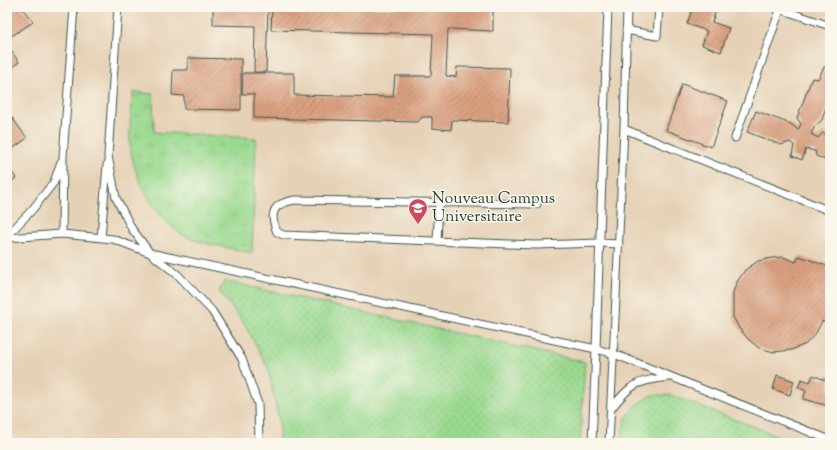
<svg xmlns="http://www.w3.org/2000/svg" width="837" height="450" font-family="'Sorts Mill Goudy',serif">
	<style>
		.built { fill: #e5d1b6 }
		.grass { fill: url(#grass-dots); stroke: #5c8b62 }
		.park { fill: url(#park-tufts); stroke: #5c8b62 }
		.building { fill: url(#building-hatch) }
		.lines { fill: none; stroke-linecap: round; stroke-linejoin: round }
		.service-casing { stroke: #3f554a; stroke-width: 9 }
		.service { stroke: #fff; stroke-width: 7 }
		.labels { text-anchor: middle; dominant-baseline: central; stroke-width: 3; stroke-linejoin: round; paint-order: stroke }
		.poi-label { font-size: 16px; fill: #1f3d34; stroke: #fbf7ec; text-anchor: start }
	</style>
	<defs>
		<pattern id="grass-dots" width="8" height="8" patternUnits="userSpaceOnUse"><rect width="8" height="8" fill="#9ad98f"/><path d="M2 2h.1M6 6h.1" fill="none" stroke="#84bb7c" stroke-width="1.8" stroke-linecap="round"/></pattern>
		<pattern id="park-tufts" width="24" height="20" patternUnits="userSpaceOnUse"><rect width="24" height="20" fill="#9ad98f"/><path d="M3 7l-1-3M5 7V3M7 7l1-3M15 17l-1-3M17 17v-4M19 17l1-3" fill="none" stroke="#84bb7c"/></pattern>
		<pattern id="building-hatch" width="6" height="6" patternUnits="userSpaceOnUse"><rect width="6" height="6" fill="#daa080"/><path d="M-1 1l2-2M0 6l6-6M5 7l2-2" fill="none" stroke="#b0846a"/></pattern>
	</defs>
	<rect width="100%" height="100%" fill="#fbf7ec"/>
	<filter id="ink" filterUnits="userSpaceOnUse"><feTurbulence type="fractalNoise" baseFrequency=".025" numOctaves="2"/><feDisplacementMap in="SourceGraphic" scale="8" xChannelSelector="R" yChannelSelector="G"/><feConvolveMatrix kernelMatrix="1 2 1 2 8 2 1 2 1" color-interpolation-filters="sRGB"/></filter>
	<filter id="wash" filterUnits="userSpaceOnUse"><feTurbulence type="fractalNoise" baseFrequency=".012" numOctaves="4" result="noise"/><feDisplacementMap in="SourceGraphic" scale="16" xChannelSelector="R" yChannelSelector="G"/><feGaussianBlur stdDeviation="0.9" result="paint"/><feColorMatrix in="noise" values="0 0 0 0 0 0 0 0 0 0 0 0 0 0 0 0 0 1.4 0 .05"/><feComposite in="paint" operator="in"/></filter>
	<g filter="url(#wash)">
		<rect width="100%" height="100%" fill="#f5e0c6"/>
		<!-- built -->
		<path class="built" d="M7,7H830V443H7Z"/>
		<!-- grass -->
		<path class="grass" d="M225,281L585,362L580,443H279V421L268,368L244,323L219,291Z
			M651,395H671L796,443H622C622,417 630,408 651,395Z"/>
		<!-- park -->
		<path class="park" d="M133,92L153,94L154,132L256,138L252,253C231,248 207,245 187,237C157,223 132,175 130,144C129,126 132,109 133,92Z"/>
		<g id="blocks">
			<!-- building -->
			<path class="building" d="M7,7H21L33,22L7,39Z
				M213,7H268L266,72H254L255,26L213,25Z
				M272,7L399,8V7H449V8H459V7H493V31L448,29L446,76L456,77L457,67L510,68L508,122L452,120L451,130L432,128V117H422L418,122L254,118V94H242L243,73H294V95L393,97L395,76H431L433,34L271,30Z
				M693,7H717L712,22L729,28L721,52L702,45L707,31L687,24Z
				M7,45L19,62L7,72Z
				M188,58L241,59V110L184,109V96L172,95L173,70H188Z
				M824,67L830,69V78L828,82L830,84V94L822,120L815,126L811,134L818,138L823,133L830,136V162L816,156L815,151L806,149L802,160L792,156L794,145L790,142L781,145L747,132L756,111L791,124L798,130L801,124L797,118L812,78L818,79Z
				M682,84L728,101L711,147L666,130Z
				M10,115L27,138L7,153V116Z
				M7,164L16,178L7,185Z
				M799,256L830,267V317L828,323L822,321L816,333L806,344L791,350L774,352L759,348L748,339L739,328L733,317V292L737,282L745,270L758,261L772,258L783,257L796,262Z
				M828,374H830L829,406L803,399L806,391L798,387L802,379L810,382L813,375L825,380Z
				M777,375L794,381L790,395L773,389Z"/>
		</g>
	</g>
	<g filter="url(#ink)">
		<use href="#blocks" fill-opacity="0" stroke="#3f554a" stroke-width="1"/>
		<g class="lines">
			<defs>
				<path id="service" d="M118,7L108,156L116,198L132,229L150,253L596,349L614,354L830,440
					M774,7L830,26
					M626,30L657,36L659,7
					M624,129L830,211
					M735,138L781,7
					M537,204L295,200C275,203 268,211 277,232L283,235L536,245L600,243L619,244
					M62,234L63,157L74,7
					M7,236L32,210L54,182L61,162
					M7,238L62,234L113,239L150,253L178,275L212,311L242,359L258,404L259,443
					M101,238L107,165
					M437,241L439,202
					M611,409C631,383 637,381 669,377
					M592,443L596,349L608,7
					M609,443L624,129L627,7"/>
			</defs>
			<!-- service casing -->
			<use href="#service" class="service-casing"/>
			<!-- service -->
			<use href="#service" class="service"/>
		</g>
	</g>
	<!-- icons -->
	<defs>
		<symbol id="university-pin" viewBox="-11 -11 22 30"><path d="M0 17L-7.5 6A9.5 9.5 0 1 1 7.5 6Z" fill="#d1495b" stroke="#fbf7ec"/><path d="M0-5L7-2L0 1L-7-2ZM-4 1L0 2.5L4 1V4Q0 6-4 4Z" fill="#fff"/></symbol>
	</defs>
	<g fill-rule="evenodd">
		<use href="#university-pin" x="407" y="197" width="22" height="30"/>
	</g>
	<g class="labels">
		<!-- poi labels -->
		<g class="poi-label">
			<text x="432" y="199">Nouveau Campus<tspan x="432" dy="18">Universitaire</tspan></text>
		</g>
	</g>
	<!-- margin -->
	<rect width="837" height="450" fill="none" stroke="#fbf7ec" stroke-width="24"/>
</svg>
